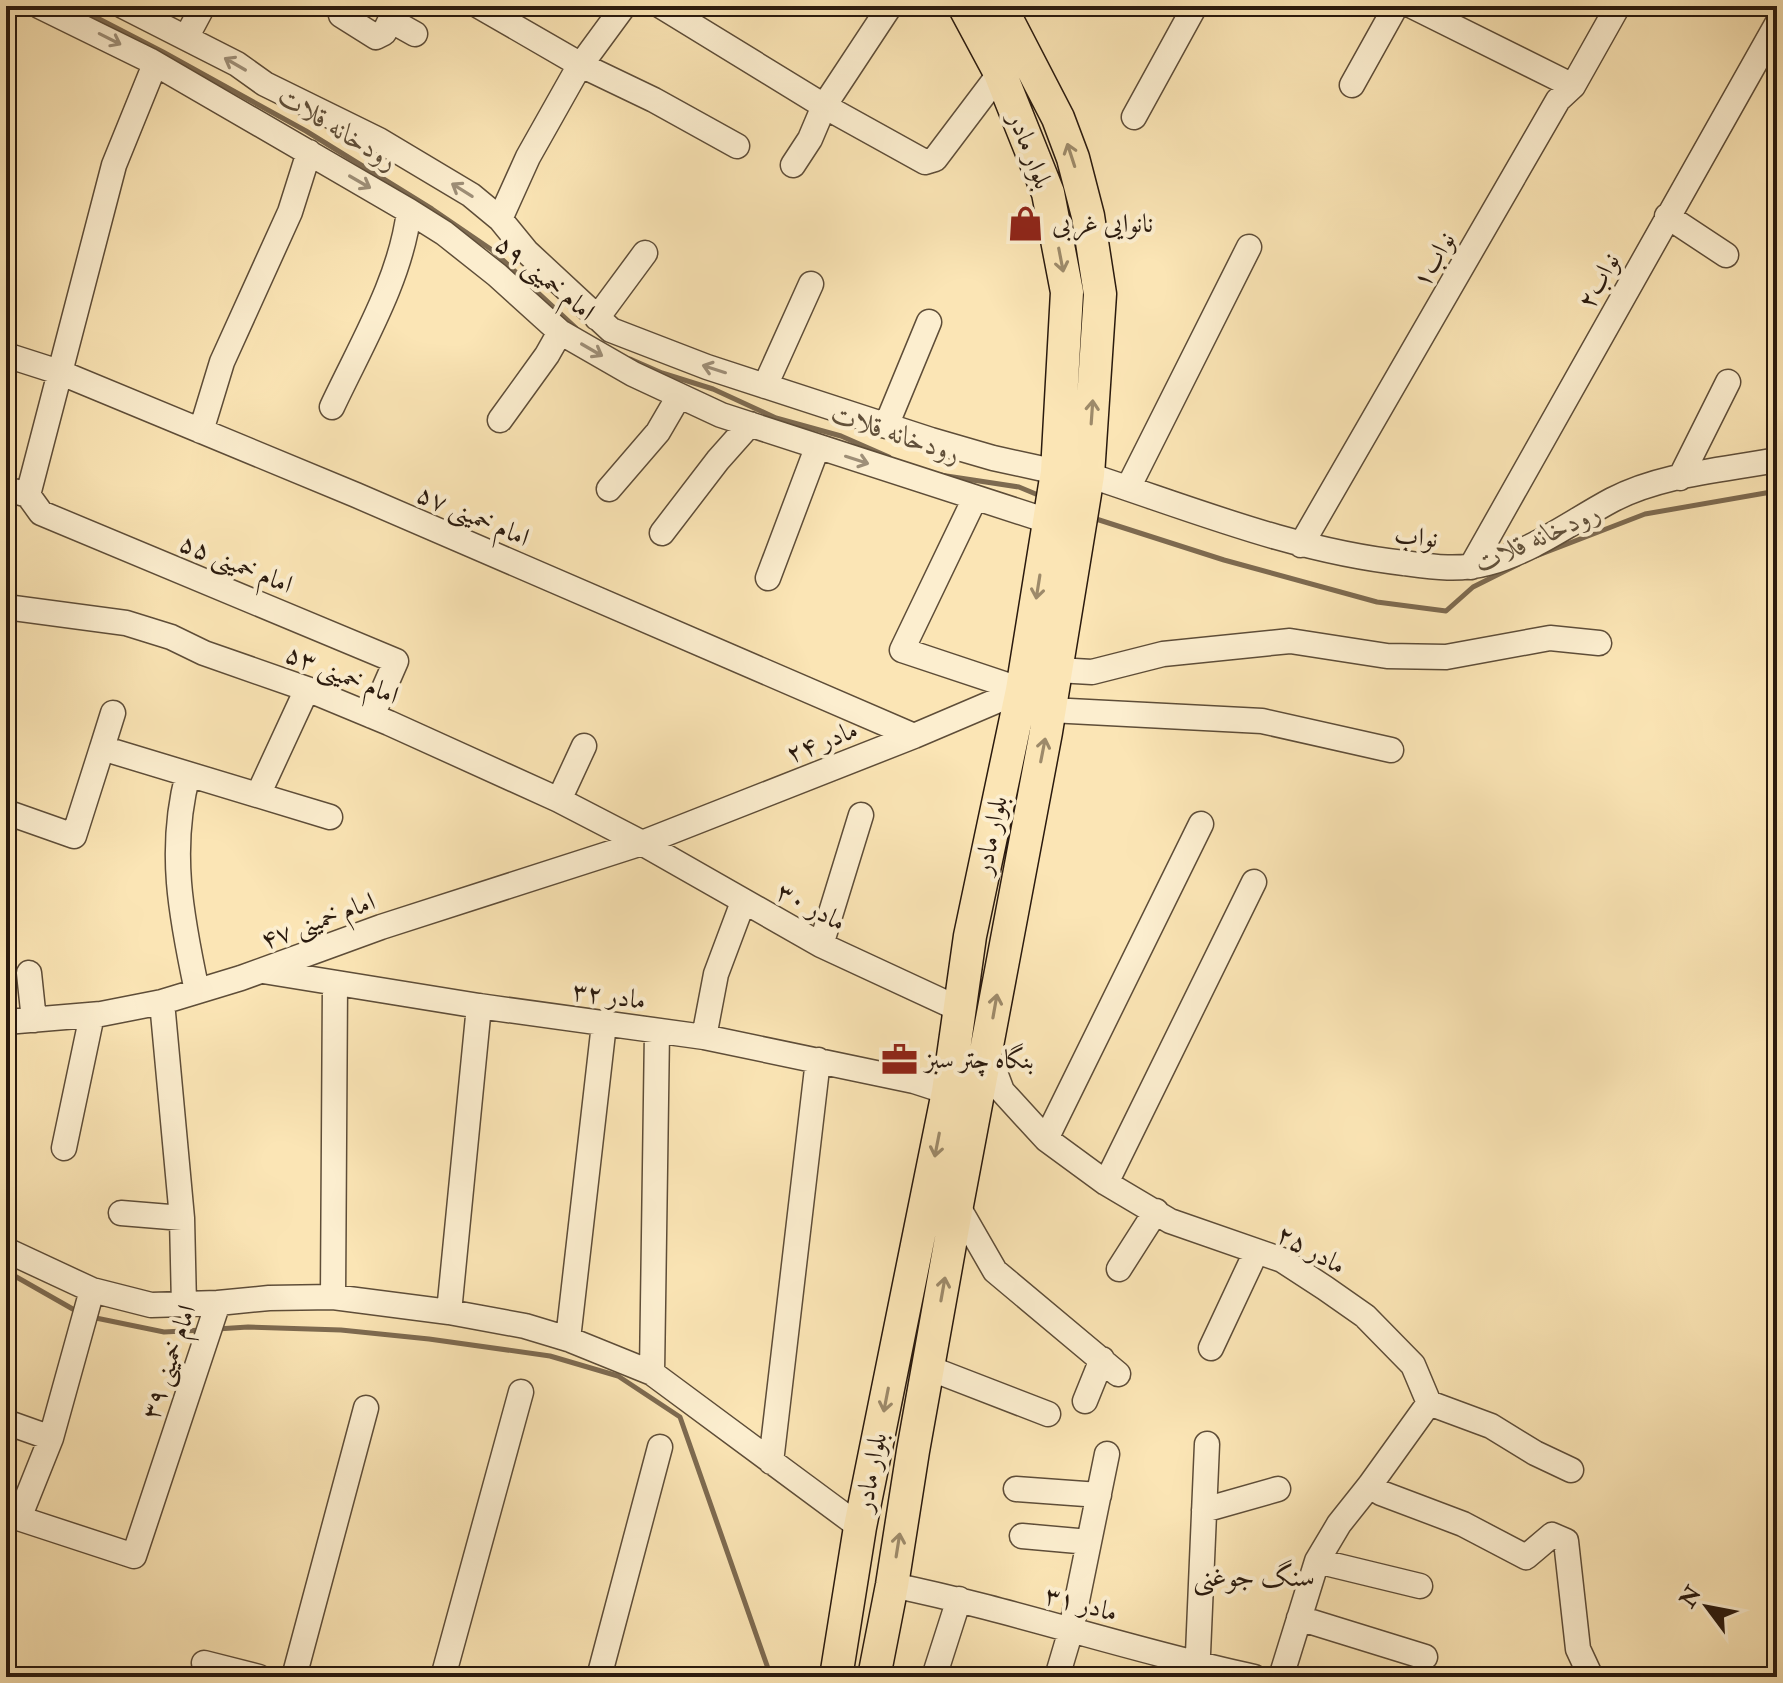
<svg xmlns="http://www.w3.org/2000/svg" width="1783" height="1683" font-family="'IM FELL Double Pica',Amiri,serif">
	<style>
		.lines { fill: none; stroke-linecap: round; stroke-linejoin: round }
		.stream { stroke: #7d6a50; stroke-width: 5 }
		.minor-casing { stroke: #5e4d38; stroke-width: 27 }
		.major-casing { stroke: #2a1a0e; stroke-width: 35 }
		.minor { stroke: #fceecf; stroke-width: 24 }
		.major { stroke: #fbe5b5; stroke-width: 32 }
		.oneway { stroke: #9e8f78 }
		.oneway2 { stroke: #9d8a6a }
		.labels { text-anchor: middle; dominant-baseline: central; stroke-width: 8; stroke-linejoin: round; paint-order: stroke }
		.street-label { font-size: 26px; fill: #2a1a0e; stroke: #fceecf }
		.poi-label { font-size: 26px; fill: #2a1a0e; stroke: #fceecf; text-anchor: start }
		.water-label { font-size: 28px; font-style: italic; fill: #61503a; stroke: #fceecf }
		.neighbourhood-label { font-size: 28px; fill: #2a1a0e; stroke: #fceecf }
	</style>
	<rect width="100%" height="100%" fill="#fbe5b5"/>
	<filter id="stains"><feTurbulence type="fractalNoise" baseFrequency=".0025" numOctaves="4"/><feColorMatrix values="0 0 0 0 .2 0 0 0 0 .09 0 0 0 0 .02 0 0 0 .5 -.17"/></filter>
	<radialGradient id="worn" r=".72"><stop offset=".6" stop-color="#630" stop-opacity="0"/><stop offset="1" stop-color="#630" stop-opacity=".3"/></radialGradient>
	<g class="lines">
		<!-- stream -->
		<path class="stream" d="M74,6L163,52L306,131L432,209L492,250L576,328
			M630,359L662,373L713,389L776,418L841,436L889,457
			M940,475L1019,487L1043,497
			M1093,518L1224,560L1377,602L1446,611L1473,587L1519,564
			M1536,556L1645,514L1777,491
			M6,1271L78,1312
			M91,1317L164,1332L203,1330
			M217,1329L248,1327L341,1330L429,1339L550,1356L618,1376L680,1417L771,1677"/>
		<defs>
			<path id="minor" d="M39,6L149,60L409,211L444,233L497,275L560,332L633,374L721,415L1048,521
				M123,6L237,64L265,84L379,140L471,195L500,219L527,252L611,330L707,367L931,440L993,458L1057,472
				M479,6L581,65L654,100L737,146
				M661,6L824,106L890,6
				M1412,6L1573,86
				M341,15L376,37L384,33L397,6
				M390,20L415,34
				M186,38L203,6
				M1352,85L1396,6
				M1134,117L1195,6
				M793,165L810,139L824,106L925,162L935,159L1000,73
				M1667,216L1726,255
				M500,219L528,157L577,70L624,6
				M597,318L645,253
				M6,355L59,372L356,495L914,736
				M765,386L811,284
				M332,407C361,345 401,279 409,211
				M500,420L547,355L560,332
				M886,426L929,322
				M201,431L222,362L290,212L309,152
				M1088,475C1192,509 1294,551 1404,563C1433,567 1459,571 1488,563C1533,551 1571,522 1612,500C1661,474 1724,470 1777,460
				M1680,478L1728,382
				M1128,488L1249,247
				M6,489L28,495L41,513L396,661L372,716
				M609,489L658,432L679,396
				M28,495L114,165L155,64
				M975,498L902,650L1022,690
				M662,533L718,460L750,424
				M1301,545L1558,100L1573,86L1618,6
				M1471,567L1777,24
				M768,578L817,448
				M6,607L126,623L171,637L204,653L307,689L389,723L559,800L642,843L821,945L959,1009
				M1057,670L1092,672L1163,654L1290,641L1387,656L1446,657L1550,638L1599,643
				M1050,710L1262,721L1391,750
				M102,748L113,713
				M188,774C168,849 181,916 197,991
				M258,795L307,689
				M559,800L584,746
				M6,812L74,836L102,748L330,817
				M821,945L861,815
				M263,971L479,1006L704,1037L914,1081L948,1092
				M29,973L34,1020
				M162,1002L182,1218L184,1305
				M6,1022L101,1014L162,1002L241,978L381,927L642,843L914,736L1022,690
				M704,1037L716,974L743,902
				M987,1051L1002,1091L1046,1139L1106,1183L1170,1221L1282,1260L1325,1288L1365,1316L1413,1365L1429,1403L1491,1426L1535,1453L1571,1470
				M1046,1139L1201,824
				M64,1148L92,1015
				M1106,1183L1254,882
				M957,1205L995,1271L1118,1374
				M121,1213L182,1218
				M6,1250L92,1290
				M1119,1269L1156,1211
				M333,1297L335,983
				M449,1312L479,1006
				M568,1339L604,1024
				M1211,1348L1256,1252
				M929,1368L1048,1414
				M652,1373L657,1031
				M1085,1401L1102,1359
				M6,1422L51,1438
				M771,1462L818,1060
				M1370,1485L1381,1493L1463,1524L1526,1557L1552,1535L1566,1541L1578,1649L1591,1677
				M1016,1489L1099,1495
				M1204,1510L1278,1489
				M6,1514L134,1556L218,1303L269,1298L333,1297L449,1312L525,1326L568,1339L652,1373L860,1527
				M19,1518L51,1438L92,1290L151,1305L218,1303
				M1022,1536L1089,1542
				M1317,1561L1420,1586
				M892,1585C1014,1610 1133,1651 1254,1677
				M1299,1618L1425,1657
				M204,1663L259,1677
				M294,1677L366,1408
				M443,1677L521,1392
				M599,1677L660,1447
				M934,1677L959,1599
				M1057,1677L1071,1630L1107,1454
				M1197,1677L1207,1444
				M1281,1677L1317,1561L1339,1524L1370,1485L1429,1403"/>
			<path id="major" d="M836,1677L860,1527L948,1092L970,936L1022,690L1057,472L1067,292L1048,193L1000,73L964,6
				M874,1677L892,1585L913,1451L957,1205L1046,732L1088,475L1100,294L1088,216L1073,158L1058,118L1000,6"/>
		</defs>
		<!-- minor casing -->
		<use href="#minor" class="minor-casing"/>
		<!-- major casing -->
		<use href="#major" class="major-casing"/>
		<!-- minor -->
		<use href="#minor" class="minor"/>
		<!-- major -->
		<use href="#major" class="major"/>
	</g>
	<!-- one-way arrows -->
	<defs><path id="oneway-shaft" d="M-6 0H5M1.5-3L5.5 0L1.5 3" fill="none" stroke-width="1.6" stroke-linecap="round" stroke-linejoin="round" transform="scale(2)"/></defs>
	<g class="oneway">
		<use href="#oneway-shaft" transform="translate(110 39) rotate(27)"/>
		<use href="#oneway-shaft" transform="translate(235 64) rotate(-150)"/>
		<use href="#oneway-shaft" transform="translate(360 182) rotate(30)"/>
		<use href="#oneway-shaft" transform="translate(462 190) rotate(-148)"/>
		<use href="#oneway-shaft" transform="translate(592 350) rotate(30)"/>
		<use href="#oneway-shaft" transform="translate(714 369) rotate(-162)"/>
		<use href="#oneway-shaft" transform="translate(857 460) rotate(18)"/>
	</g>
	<g class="oneway2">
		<use href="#oneway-shaft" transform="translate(1071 155) rotate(-108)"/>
		<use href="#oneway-shaft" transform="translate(1061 260) rotate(79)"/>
		<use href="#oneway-shaft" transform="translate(1092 412) rotate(-86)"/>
		<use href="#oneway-shaft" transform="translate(1038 587) rotate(99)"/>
		<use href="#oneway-shaft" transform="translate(1043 750) rotate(-79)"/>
		<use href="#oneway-shaft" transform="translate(995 1006) rotate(-80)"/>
		<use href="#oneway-shaft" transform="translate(937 1145) rotate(101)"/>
		<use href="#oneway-shaft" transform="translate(943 1289) rotate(-80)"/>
		<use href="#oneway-shaft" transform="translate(886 1400) rotate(101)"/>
		<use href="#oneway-shaft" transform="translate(898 1545) rotate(-81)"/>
	</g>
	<!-- icons -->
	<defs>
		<symbol id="shop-bare" viewBox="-9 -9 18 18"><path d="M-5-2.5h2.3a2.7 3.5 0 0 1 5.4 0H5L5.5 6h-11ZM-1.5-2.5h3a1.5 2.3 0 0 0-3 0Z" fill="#8f2418" stroke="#fceecf" stroke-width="2.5" paint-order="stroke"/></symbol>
		<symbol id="office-bare" viewBox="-9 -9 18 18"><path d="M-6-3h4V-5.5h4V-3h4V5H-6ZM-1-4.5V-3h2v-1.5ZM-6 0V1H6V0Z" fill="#8f2418" stroke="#fceecf" stroke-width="2.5" paint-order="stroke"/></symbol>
	</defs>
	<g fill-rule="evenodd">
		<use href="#shop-bare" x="1000" y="198" width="51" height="51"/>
		<use href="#office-bare" x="874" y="1034" width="51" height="51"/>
	</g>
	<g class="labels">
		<!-- street labels -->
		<g class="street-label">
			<text transform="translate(1030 151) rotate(69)">بلوار مادر</text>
			<text transform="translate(1434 260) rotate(-60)">نواب۱</text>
			<text transform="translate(545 278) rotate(39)">امام خمینی ۵۹</text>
			<text transform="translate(1599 281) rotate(-61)">نواب۲</text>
			<text transform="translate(473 516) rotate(23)">امام خمینی ۵۷</text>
			<text transform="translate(1416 537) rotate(6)">نواب</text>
			<text transform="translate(236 564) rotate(22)">امام خمینی ۵۵</text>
			<text transform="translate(342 675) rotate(22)">امام خمینی ۵۳</text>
			<text transform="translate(822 742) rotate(-21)">مادر ۲۴</text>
			<text transform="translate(991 835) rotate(-78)">بلوار مادر</text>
			<text transform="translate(811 907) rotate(28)">مادر ۳۰</text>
			<text transform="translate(318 921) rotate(-20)">امام خمینی ۴۷</text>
			<text transform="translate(609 996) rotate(8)">مادر ۳۲</text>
			<text transform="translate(1311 1250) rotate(29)">مادر ۲۵</text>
			<text transform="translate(169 1362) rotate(-71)">امام خمینی ۳۹</text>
			<text transform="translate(871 1472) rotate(-79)">بلوار مادر</text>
			<text transform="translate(1081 1604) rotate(15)">مادر ۳۱</text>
		</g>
		<!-- poi labels -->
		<g class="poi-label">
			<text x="1052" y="224">نانوایی غربی</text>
			<text x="925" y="1060">بنگاه چتر سبز</text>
		</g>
		<!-- water labels -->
		<g class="water-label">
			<text transform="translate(338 129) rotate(31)">رودخانه قلات</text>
			<text transform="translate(896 434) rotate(18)">رودخانه قلات</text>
			<text transform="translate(1538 538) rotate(-24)">رودخانه قلات</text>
		</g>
		<!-- neighbourhood labels -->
		<g class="neighbourhood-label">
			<text x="1254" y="1577">سنگ جوغنی</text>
		</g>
	</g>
	<!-- margin -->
	<rect width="1783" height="1683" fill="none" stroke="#fbe5b5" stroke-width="32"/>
	<rect x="8" y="8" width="1767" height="1667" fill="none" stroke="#2a1a0e" stroke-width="4"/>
	<rect x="16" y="16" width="1751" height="1651" fill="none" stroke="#2a1a0e" stroke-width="2"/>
	<!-- north arrow -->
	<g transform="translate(1707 1607) rotate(302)" stroke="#fceecf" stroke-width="6" paint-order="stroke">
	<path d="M0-6L14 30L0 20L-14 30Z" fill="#2a1a0e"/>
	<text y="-12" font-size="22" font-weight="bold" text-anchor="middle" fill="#2a1a0e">N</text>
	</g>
	<rect width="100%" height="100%" filter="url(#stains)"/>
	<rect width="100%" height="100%" fill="url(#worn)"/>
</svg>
